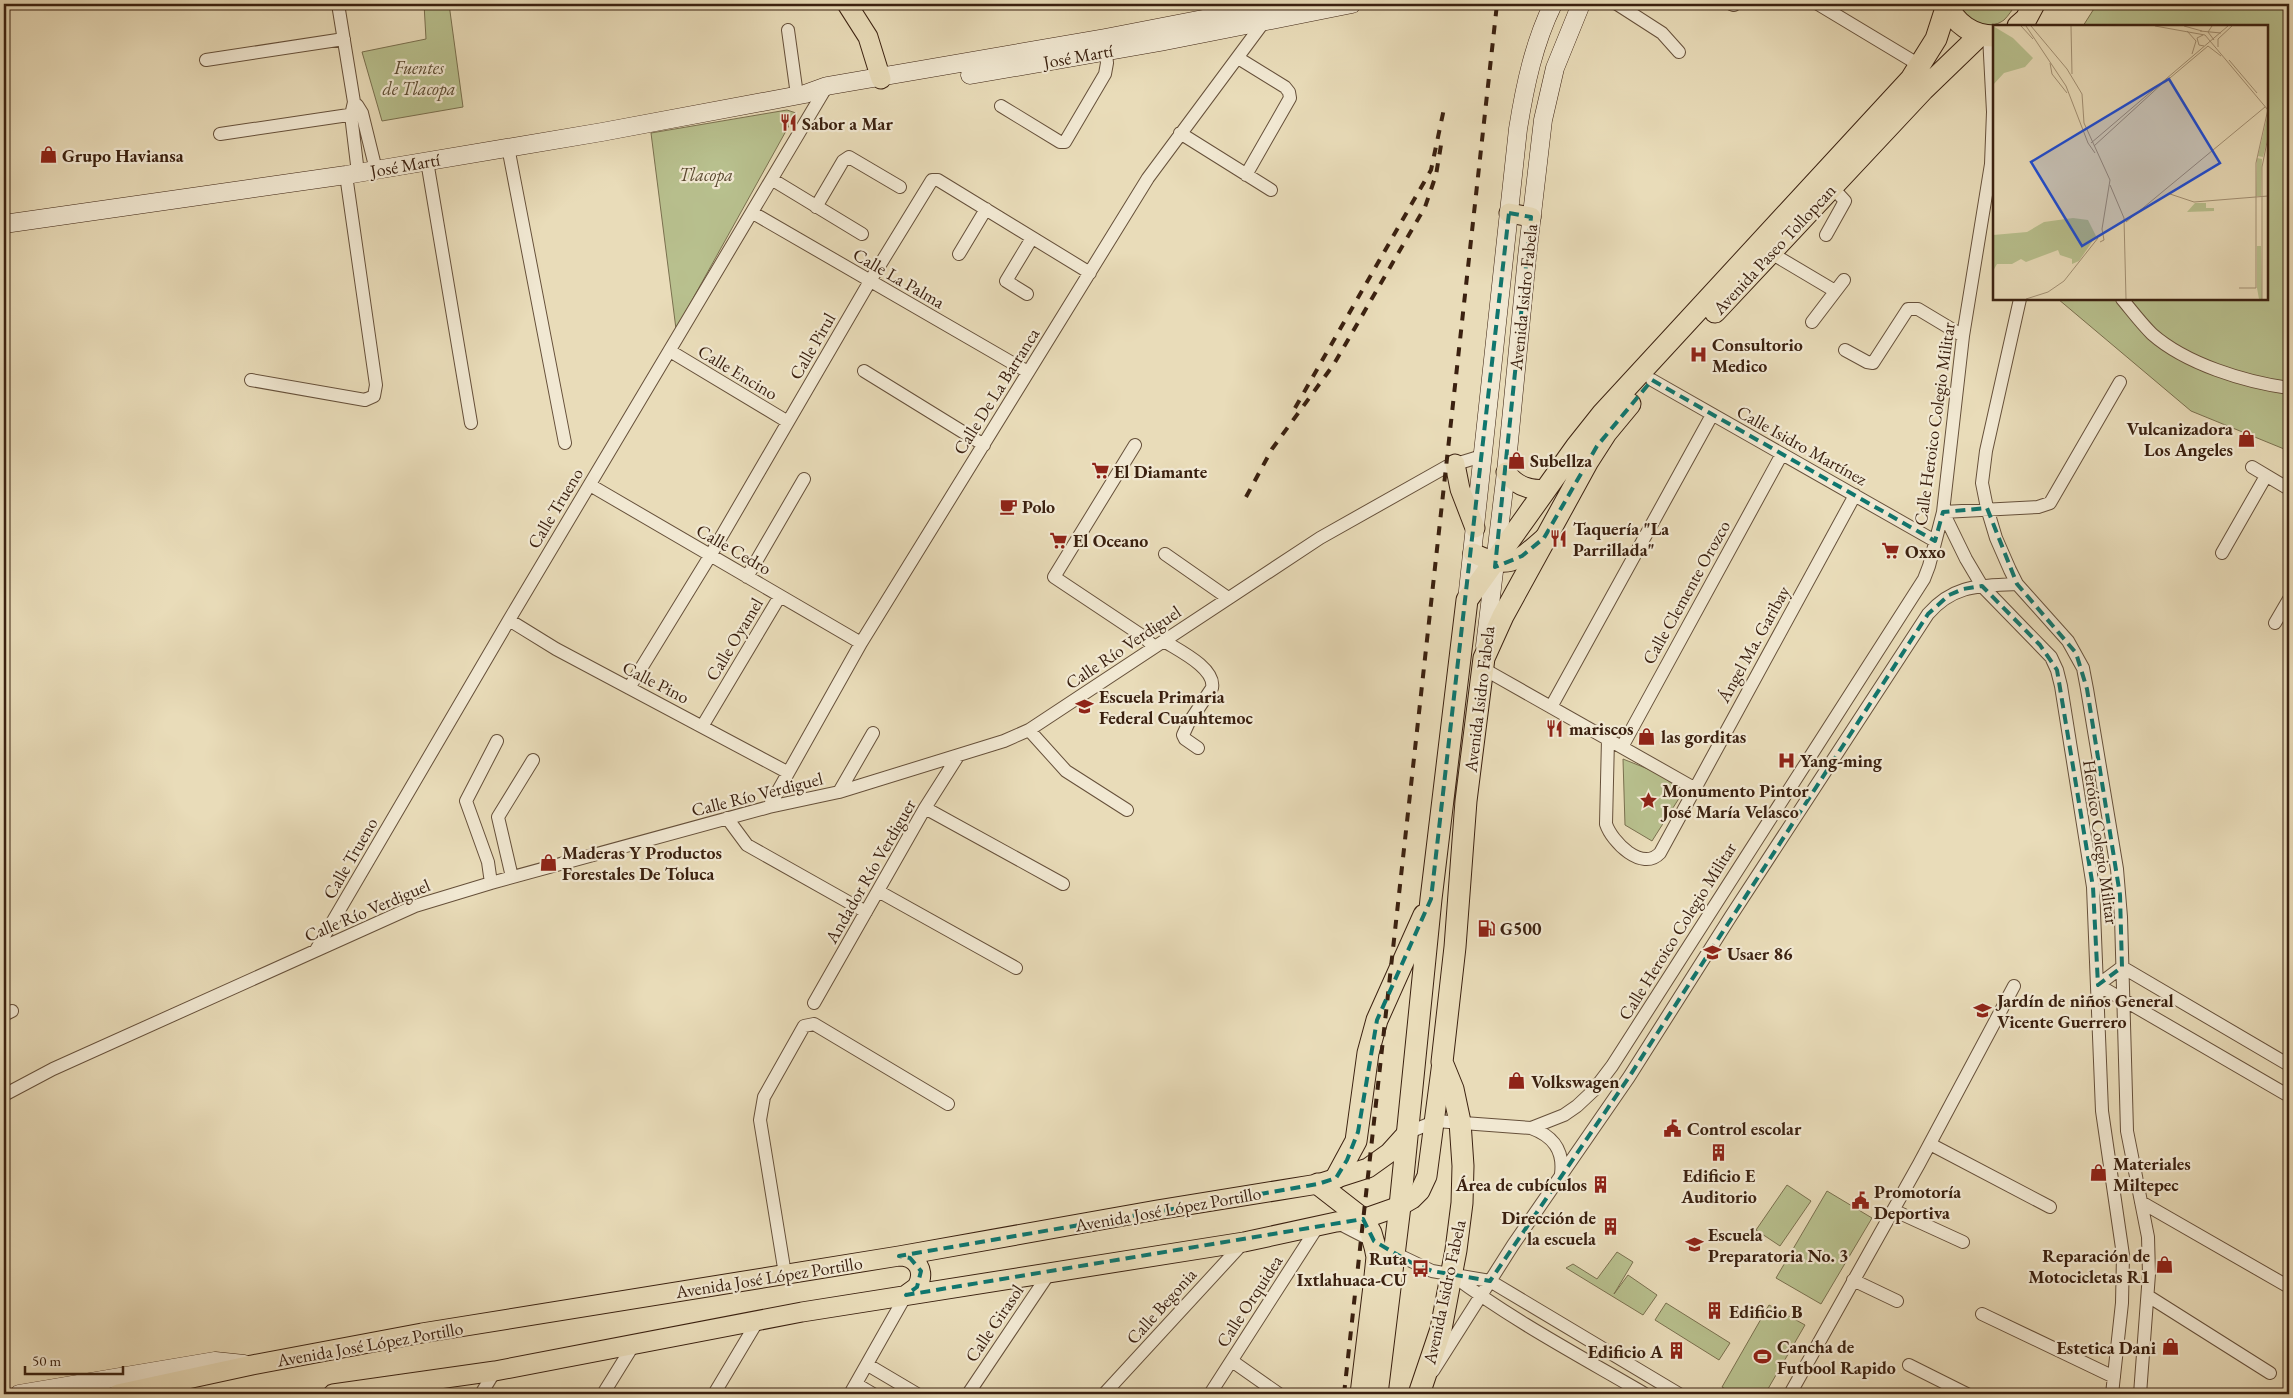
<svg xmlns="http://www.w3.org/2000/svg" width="2293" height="1398" font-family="'EB Garamond',serif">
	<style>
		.green { fill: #b8c08e; stroke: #7a704f }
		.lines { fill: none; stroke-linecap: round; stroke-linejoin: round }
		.street-casing { stroke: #66503a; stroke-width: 14 }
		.secondary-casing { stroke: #3b2110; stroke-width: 19 }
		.primary-casing { stroke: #3b2110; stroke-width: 21 }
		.highway-casing { stroke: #3b2110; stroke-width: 23 }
		.street { stroke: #f1e8d2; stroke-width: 12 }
		.secondary { stroke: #f1e8d2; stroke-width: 18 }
		.primary { stroke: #e9dcb9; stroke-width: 19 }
		.highway { stroke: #e9dcb9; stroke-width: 21 }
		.rail { stroke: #3b2110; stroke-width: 4; stroke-dasharray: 9 9; stroke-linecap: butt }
		.marked { fill: none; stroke: #0f766e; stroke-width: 4; stroke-dasharray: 10 6; stroke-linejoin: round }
		.labels { text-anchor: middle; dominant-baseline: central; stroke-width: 4.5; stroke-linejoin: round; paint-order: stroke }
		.street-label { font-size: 18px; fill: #3b2110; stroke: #f1e8d2 }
		.park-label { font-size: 18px; font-style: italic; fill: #5a4930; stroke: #f1e8d2 }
		.poi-label { font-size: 18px; font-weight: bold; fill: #3b2110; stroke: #f1e8d2; text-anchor: start }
		.inset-road { fill: none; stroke: #a39175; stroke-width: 1 }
		.view { fill: #1d4ed8; fill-opacity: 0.15; stroke: #1d4ed8; stroke-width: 2.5 }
		.inset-edge { fill: none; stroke: #3b2110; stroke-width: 2.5 }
	</style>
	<rect width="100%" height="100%" fill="#e9dcb9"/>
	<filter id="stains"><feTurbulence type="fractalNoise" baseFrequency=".004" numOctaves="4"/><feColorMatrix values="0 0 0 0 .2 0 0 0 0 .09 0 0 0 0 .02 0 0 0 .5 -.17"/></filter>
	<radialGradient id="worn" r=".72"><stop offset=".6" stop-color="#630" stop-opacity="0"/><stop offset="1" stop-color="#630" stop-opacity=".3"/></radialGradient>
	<!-- green -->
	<path class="green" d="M424,4H449L463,107L382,121L362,52L426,39Z
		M1960,4H2016C2012,10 2009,15 2004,20C1988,32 1965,22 1960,4Z
		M2097,4H2289V451L2191,411L2058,299H2267V26H2083Z
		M787,110L796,113L676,329L651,133Z
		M1623,759L1658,773L1683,792L1652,841L1625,825Z
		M1787,1185L1811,1201L1780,1246L1756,1230Z
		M1827,1191L1872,1218L1821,1304L1776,1278Z
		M1617,1252L1633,1262L1614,1294L1628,1275L1657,1295L1643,1315L1566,1268L1573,1264L1597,1279Z
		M1666,1303L1730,1343L1719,1360L1655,1320Z
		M1769,1305L1805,1325L1765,1394H1734L1722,1387Z"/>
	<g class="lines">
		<defs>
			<path id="street" d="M338,4L354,102L351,115L358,173
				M1617,4L1662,33L1679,52
				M1731,4L1734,5
				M1818,4L1921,66
				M788,30L797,95
				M1238,58L1285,87L1289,92L1290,98L1246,175
				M206,60L344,39
				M357,105L362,113L376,170
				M1001,106L1060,142H1065L1105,74L1107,63L1105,45
				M1180,133L1271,190
				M220,134L362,113
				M508,147L565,443
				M427,161L471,423
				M773,180L862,234
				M816,207L843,161L849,157L900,187
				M753,213L1028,372
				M1826,235L1845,201L1832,187
				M1771,253L1835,291
				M959,254L986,209
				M1027,294L1006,281L1032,238
				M2020,299L1986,451L1982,483L1987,508L1996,538L2010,570L2017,584L2068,641L2083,668L2087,689L2117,869L2121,917L2127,1131L2148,1237L2149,1274L2140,1394
				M2122,299C2132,311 2141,323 2152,334C2186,364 2245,382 2289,388
				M1812,322L1844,280
				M1845,350L1867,362L1873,363L1908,309H1918L1963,336
				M670,351L788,422
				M864,371L984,445
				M251,380L365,400L374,396L376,385L346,175
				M1652,380L1935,541
				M1135,445L1054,577L1144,637L1154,647
				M2252,467L2289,489
				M590,485L861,643
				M1943,512L1966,559L1982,586L2051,657L2057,670L2061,686L2093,887L2102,1111L2123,1255L2122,1303L2112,1394
				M1943,512L2038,507L2050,503L2120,382
				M2222,553L2266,476
				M1165,554L1228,598
				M747,577L804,479
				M509,620L556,649L787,772
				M2275,623L2289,599
				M1164,641C1178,650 1216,668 1212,688L1188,724L1183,735L1185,739L1198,748
				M1482,668L1694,788
				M629,688L710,556L870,281L932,180H938L1090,273
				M1551,707L1712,415
				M703,725L780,596
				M1029,730L1066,771L1127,810
				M1608,739L1606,824C1612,842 1642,872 1660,853L1855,495
				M1622,747L1782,454
				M839,792L873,733
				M769,807L861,643L1148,178L1266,19
				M925,808L1063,884
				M727,818L747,845L866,912
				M512,877L498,817L533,760
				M491,883L488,862L466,801L497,741
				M878,891L1016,968
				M316,950L509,620L827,86
				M2122,967L2098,985L2289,1096
				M2122,967L2289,1065
				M814,1003L925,808L958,756
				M4,1015L12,1011
				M4,1095L53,1069L415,906L491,883L769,807L839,792L1004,741L1029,730L1320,538L1446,467L1482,456
				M1531,1128C1553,1136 1564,1150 1561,1174
				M1407,1133L1436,1121L1531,1128L1564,1115L1577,1106L1593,1091L1612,1066L1924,579L1929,566L1943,512L1963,336L1991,164L1993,112L1989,36
				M1930,1144L2050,1207
				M2141,1202L2289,1287
				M1893,1210L1963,1242
				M1338,1223L1373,1241
				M1390,1251L1432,1271L1490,1281L1679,1394
				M785,1274L760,1120L764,1097L804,1026L814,1024L948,1104
				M1452,1275C1512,1320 1580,1356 1645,1394
				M1853,1280L1897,1301
				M2148,1296L2270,1373
				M1982,1314L2114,1377
				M1232,1361L1279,1394
				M868,1365L917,1394
				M1909,1365L1967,1394
				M1433,1371L1513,1245L1629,1077L1731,916L1928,614C1954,584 1980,586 2017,584
				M856,1384L873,1394
				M481,1394L495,1371
				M603,1394L634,1344
				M714,1394L757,1322
				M850,1394L906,1295
				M968,1394L1050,1272
				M1104,1394L1244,1242
				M1210,1394L1318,1226
				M1790,1394L1919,1164L2014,986"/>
			<path id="secondary" d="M970,75L1160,42L1352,4
				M4,224L346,175L602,132L805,94L827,86L1105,38L1281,4
				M1467,600L1518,129C1525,85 1534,43 1553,4
				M1485,646L1506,472L1527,257L1543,120L1555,68L1581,4
				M19,1394L215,1361L244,1364"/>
			<path id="primary" d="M847,4L868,37L881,79
				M1509,213L1531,217
				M1455,464L1460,489L1475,528
				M1506,472C1516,486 1529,491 1546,489
				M1473,553C1508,570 1516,563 1544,538
				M899,1256C917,1256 926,1271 917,1287L906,1295
				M118,1394L252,1365L422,1333L899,1256L1157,1210L1318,1184L1368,1168L1389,1153L1407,1133
				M333,1394L495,1371L802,1312L1244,1242L1336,1222L1363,1219L1400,1206L1412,1199L1420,1191L1427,1176L1442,1062"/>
			<path id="highway" d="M1947,4C1955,24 1973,36 1994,36
				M2018,26L2026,19L2034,4
				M1715,312L1923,90L1979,36
				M1336,1178L1356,1141L1368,1053L1377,1020L1424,915
				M1318,1184L1363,1219L1371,1233L1375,1247L1377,1257L1374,1286L1361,1394
				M1377,1394L1400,1206L1431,899L1467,600L1576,447L1603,413L1911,79L1936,39L1947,5
				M1419,1394L1441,1329L1456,1250L1462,1203L1463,1166L1460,1122L1453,1089L1442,1062L1455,947L1466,801L1484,658L1503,616L1588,461L1606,433L1630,404"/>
		</defs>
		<!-- street casing -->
		<use href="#street" class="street-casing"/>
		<!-- secondary casing -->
		<use href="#secondary" class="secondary-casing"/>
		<!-- primary casing -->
		<use href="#primary" class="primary-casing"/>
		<!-- highway casing -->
		<use href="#highway" class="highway-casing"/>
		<!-- street -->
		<use href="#street" class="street"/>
		<!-- secondary -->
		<use href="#secondary" class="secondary"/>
		<!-- primary -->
		<use href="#primary" class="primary"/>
		<!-- highway -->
		<use href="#highway" class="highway"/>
		<!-- rail -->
		<path class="rail" d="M1295,408L1431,170L1445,104
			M1246,497L1272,449L1334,364L1425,207L1436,175L1442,139
			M1344,1394L1497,4"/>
	</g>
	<!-- marked area -->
	<path class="marked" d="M1509,213L1531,217L1495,567L1522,556L1544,538L1597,446L1652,380L1935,541L1943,512L1987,508L2017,584L2076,653L2087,689L2120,895L2122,967L2098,985L2093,887L2057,670L2040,645L1982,586L1963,589L1949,595L1928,614L1629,1077L1490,1281L1432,1271L1410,1262L1374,1241L1363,1219L906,1295L917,1287L921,1271L910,1258L899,1256L1318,1184L1336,1178L1347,1160L1358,1132L1377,1020L1431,899Z"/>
	<!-- icons -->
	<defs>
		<symbol id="restaurant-bare" viewBox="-9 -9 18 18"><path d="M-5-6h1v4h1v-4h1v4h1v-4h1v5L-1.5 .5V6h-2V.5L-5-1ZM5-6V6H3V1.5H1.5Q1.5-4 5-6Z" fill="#8f2418" stroke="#f1e8d2" stroke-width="2.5" paint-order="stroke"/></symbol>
		<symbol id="shop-bare" viewBox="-9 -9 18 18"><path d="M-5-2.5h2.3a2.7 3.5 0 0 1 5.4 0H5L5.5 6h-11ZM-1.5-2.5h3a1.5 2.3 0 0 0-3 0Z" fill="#8f2418" stroke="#f1e8d2" stroke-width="2.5" paint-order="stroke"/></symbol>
		<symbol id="hospital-bare" viewBox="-9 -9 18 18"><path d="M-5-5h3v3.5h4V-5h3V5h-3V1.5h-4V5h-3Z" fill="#8f2418" stroke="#f1e8d2" stroke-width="2.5" paint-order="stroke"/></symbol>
		<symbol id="supermarket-bare" viewBox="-9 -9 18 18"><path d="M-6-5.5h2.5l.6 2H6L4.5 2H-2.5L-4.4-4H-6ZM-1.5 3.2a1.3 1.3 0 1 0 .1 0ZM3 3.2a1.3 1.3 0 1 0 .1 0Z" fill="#8f2418" stroke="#f1e8d2" stroke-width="2.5" paint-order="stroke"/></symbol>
		<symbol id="cafe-bare" viewBox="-9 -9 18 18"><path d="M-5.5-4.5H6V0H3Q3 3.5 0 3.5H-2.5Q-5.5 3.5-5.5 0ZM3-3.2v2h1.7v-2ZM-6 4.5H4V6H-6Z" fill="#8f2418" stroke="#f1e8d2" stroke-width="2.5" paint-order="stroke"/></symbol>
		<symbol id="school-bare" viewBox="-9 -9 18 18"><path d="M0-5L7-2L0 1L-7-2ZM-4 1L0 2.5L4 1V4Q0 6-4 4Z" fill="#8f2418" stroke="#f1e8d2" stroke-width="2.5" paint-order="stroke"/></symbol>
		<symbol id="sight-bare" viewBox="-9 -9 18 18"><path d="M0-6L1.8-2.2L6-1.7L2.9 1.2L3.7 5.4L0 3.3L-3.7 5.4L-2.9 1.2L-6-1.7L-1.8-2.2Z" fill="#8f2418" stroke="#f1e8d2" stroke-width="2.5" paint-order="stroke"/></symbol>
		<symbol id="fuel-bare" viewBox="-9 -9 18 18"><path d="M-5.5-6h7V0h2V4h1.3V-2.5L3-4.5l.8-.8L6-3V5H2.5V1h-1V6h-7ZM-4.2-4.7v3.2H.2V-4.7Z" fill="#8f2418" stroke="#f1e8d2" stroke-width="2.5" paint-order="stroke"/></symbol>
		<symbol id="civic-bare" viewBox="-9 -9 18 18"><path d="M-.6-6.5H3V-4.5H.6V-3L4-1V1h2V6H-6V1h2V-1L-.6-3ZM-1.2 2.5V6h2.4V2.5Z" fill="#8f2418" stroke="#f1e8d2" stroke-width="2.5" paint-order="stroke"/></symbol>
		<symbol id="building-bare" viewBox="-9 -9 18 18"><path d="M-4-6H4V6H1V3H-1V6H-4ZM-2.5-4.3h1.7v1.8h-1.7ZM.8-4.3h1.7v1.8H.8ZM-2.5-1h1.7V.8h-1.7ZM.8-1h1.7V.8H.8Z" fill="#8f2418" stroke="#f1e8d2" stroke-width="2.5" paint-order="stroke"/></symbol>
		<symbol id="bus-bare" viewBox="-9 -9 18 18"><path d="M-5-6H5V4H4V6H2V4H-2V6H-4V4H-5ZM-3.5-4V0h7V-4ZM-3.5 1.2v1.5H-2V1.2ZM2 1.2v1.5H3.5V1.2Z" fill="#8f2418" stroke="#f1e8d2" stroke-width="2.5" paint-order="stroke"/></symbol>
		<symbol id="stadium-bare" viewBox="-9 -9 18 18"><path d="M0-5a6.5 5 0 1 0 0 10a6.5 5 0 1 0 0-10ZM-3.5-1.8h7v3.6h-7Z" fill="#8f2418" stroke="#f1e8d2" stroke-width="2.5" paint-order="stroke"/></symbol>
	</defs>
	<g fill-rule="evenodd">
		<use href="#restaurant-bare" x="776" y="110" width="25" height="25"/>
		<use href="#shop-bare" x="36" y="142" width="25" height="25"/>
		<use href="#hospital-bare" x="1686" y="342" width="25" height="25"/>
		<use href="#shop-bare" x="2234" y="426" width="25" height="25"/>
		<use href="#shop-bare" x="1504" y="448" width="25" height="25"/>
		<use href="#supermarket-bare" x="1088" y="458" width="25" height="25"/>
		<use href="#cafe-bare" x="996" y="494" width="25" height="25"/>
		<use href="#restaurant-bare" x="1546" y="526" width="25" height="25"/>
		<use href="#supermarket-bare" x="1046" y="528" width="25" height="25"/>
		<use href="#supermarket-bare" x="1878" y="538" width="25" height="25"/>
		<use href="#school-bare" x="1072" y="694" width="25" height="25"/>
		<use href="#restaurant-bare" x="1542" y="716" width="25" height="25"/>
		<use href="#shop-bare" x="1634" y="724" width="25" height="25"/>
		<use href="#hospital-bare" x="1774" y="748" width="25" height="25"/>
		<use href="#sight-bare" x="1636" y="788" width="25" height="25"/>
		<use href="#shop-bare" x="536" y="850" width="25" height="25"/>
		<use href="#fuel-bare" x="1474" y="916" width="25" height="25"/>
		<use href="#school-bare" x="1700" y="940" width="25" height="25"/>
		<use href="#school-bare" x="1970" y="998" width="25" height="25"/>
		<use href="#shop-bare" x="1504" y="1068" width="25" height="25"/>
		<use href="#civic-bare" x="1660" y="1116" width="25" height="25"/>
		<use href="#building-bare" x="1706" y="1140" width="25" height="25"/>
		<use href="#shop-bare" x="2086" y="1160" width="25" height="25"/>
		<use href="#building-bare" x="1588" y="1172" width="25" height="25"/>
		<use href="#civic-bare" x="1848" y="1188" width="25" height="25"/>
		<use href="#building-bare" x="1598" y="1214" width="25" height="25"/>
		<use href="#school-bare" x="1682" y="1232" width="25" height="25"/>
		<use href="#shop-bare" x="2152" y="1252" width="25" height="25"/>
		<use href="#bus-bare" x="1408" y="1256" width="25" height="25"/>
		<use href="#building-bare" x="1702" y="1298" width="25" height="25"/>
		<use href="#shop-bare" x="2158" y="1334" width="25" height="25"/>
		<use href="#building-bare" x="1664" y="1338" width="25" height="25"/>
		<use href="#stadium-bare" x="1750" y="1344" width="25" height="25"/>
	</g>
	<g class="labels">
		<!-- street labels -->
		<g class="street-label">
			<text transform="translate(1078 56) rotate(-10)">José Martí</text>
			<text transform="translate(405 165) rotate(-10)">José Martí</text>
			<text transform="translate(1774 249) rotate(-47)">Avenida Paseo Tollopcan</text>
			<text transform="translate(899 278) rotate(30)">Calle La Palma</text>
			<text transform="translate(1523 297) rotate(-84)">Avenida Isidro Fabela</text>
			<text transform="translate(812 346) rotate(-60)">Calle Pirul</text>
			<text transform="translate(738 372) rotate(31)">Calle Encino</text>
			<text transform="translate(996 391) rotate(-58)">Calle De La Barranca</text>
			<text transform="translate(1934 424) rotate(-82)">Calle Heroico Colegio Militar</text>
			<text transform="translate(1802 445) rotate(29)">Calle Isidro Martínez</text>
			<text transform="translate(555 508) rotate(-59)">Calle Trueno</text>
			<text transform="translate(734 549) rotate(30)">Calle Cedro</text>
			<text transform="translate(1686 592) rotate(-61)">Calle Clemente Orozco</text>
			<text transform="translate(734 639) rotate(-59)">Calle Oyamel</text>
			<text transform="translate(1753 644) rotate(-61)">Ángel Ma. Garibay</text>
			<text transform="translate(1123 647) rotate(-34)">Calle Río Verdiguel</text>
			<text transform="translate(656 682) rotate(27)">Calle Pino</text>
			<text transform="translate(1479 699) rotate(-83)">Avenida Isidro Fabela</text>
			<text transform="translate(757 794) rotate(-14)">Calle Río Verdiguel</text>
			<text transform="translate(2101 842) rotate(82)">Heróico Colegio Militar</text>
			<text transform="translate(350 858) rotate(-60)">Calle Trueno</text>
			<text transform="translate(870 871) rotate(-60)">Andador Río Verdiguer</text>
			<text transform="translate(367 910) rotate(-23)">Calle Río Verdiguel</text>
			<text transform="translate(1677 931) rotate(-58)">Calle Heroico Colegio Militar</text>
			<text transform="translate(1168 1209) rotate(-10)">Avenida José López Portillo</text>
			<text transform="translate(769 1277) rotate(-9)">Avenida José López Portillo</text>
			<text transform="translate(1444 1292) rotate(-78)">Avenida Isidro Fabela</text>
			<text transform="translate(1249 1301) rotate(-57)">Calle Orquidea</text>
			<text transform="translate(1161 1306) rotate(-48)">Calle Begonia</text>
			<text transform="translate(994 1323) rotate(-56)">Calle Girasol</text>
			<text transform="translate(370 1344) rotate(-10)">Avenida José López Portillo</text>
		</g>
		<!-- park labels -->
		<g class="park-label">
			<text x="419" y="67">Fuentes<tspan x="419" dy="21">de Tlacopa</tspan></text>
			<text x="706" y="174">Tlacopa</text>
		</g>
		<!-- poi labels -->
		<g class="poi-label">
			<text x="802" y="123">Sabor a Mar</text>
			<text x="62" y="155">Grupo Haviansa</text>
			<text x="1712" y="344">Consultorio<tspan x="1712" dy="21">Medico</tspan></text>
			<text x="2233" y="428" text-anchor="end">Vulcanizadora<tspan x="2233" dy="21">Los Angeles</tspan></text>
			<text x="1530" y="460">Subellza</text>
			<text x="1114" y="471">El Diamante</text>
			<text x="1022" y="506">Polo</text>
			<text x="1573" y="528">Taquería "La<tspan x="1573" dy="21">Parrillada"</tspan></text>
			<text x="1073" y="540">El Oceano</text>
			<text x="1905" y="551">Oxxo</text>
			<text x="1099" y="696">Escuela Primaria<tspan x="1099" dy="21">Federal Cuauhtemoc</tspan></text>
			<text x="1569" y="728">mariscos</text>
			<text x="1661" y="736">las gorditas</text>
			<text x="1800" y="760">Yang-ming</text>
			<text x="1662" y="790">Monumento Pintor<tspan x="1662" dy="21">José María Velasco</tspan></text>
			<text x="562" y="852">Maderas Y Productos<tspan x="562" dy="21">Forestales De Toluca</tspan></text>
			<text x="1500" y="928">G500</text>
			<text x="1727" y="953">Usaer 86</text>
			<text x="1997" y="1000">Jardín de niños General<tspan x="1997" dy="21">Vicente Guerrero</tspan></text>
			<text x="1531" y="1081">Volkswagen</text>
			<text x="1687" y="1128">Control escolar</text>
			<text x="2113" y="1163">Materiales<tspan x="2113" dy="21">Miltepec</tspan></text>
			<text x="1719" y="1175" text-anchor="middle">Edificio E<tspan x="1719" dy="21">Auditorio</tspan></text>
			<text x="1587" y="1184" text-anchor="end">Área de cubículos</text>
			<text x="1874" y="1191">Promotoría<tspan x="1874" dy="21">Deportiva</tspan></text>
			<text x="1596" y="1217" text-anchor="end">Dirección de<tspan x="1596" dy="21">la escuela</tspan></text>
			<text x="1708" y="1234">Escuela<tspan x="1708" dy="21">Preparatoria No. 3</tspan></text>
			<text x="2150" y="1255" text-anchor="end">Reparación de<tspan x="2150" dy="21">Motocicletas R1</tspan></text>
			<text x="1407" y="1258" text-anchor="end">Ruta<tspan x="1407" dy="21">Ixtlahuaca-CU</tspan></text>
			<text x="1729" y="1311">Edificio B</text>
			<text x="1777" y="1346">Cancha de<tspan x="1777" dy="21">Futbool Rapido</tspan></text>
			<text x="2156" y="1347" text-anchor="end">Estetica Dani</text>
			<text x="1663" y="1351" text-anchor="end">Edificio A</text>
		</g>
	</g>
	<!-- overview -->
	<g transform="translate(1993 25)">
		<rect width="275" height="275" fill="#e9dcb9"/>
		<path d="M0,1L20,13L40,33L32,42L11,48L0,60ZM275,88V111L270,132L265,131ZM264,133L269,134L268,171H263ZM202,178H213V183H221V186L194,187ZM80,193L95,195L103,211L86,236L79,239V234L67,230L65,225L33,237L28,234L19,239H4L0,246V210L34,207L51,197ZM264,221H268L269,274H266L264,263Z" fill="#b8c08e"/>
		<path class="inset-road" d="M28,1L40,14M33,1L73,61L95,118L102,128M38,1L74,44L89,69L91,98L117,155L109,204L111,215L107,217M78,1L79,49M162,1L212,10L275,85M191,1L209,6M219,1L215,7L221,15M194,6L203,16L199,29M207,6L228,8M210,10L204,13L206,20L211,21M225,22V14L239,1M236,35L264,68M57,38L59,49L74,68M171,58L215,21L228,31M98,118L235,1M101,121L171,57M117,160L131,193L133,274M177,169L201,177L275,171M133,197L272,82M246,263H263V138L275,84M33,274L55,267L71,256L105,213M269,274V142L275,112"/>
		<path class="view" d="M176,54L227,138L89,221L38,137Z"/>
		<rect width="275" height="275" class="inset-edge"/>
	</g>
	<!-- margin -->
	<rect width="2293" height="1398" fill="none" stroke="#e9dcb9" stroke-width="20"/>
	<rect x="5" y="5" width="2283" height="1388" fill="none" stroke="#3b2110" stroke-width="2.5"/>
	<rect x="10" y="10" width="2273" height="1378" fill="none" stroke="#3b2110"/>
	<!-- scale -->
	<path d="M25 1366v8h98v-8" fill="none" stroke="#3b2110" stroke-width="2.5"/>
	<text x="32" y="1366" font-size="15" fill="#3b2110" stroke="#f1e8d2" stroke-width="4" paint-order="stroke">50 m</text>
	<rect width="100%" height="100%" filter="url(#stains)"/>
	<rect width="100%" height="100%" fill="url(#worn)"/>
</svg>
